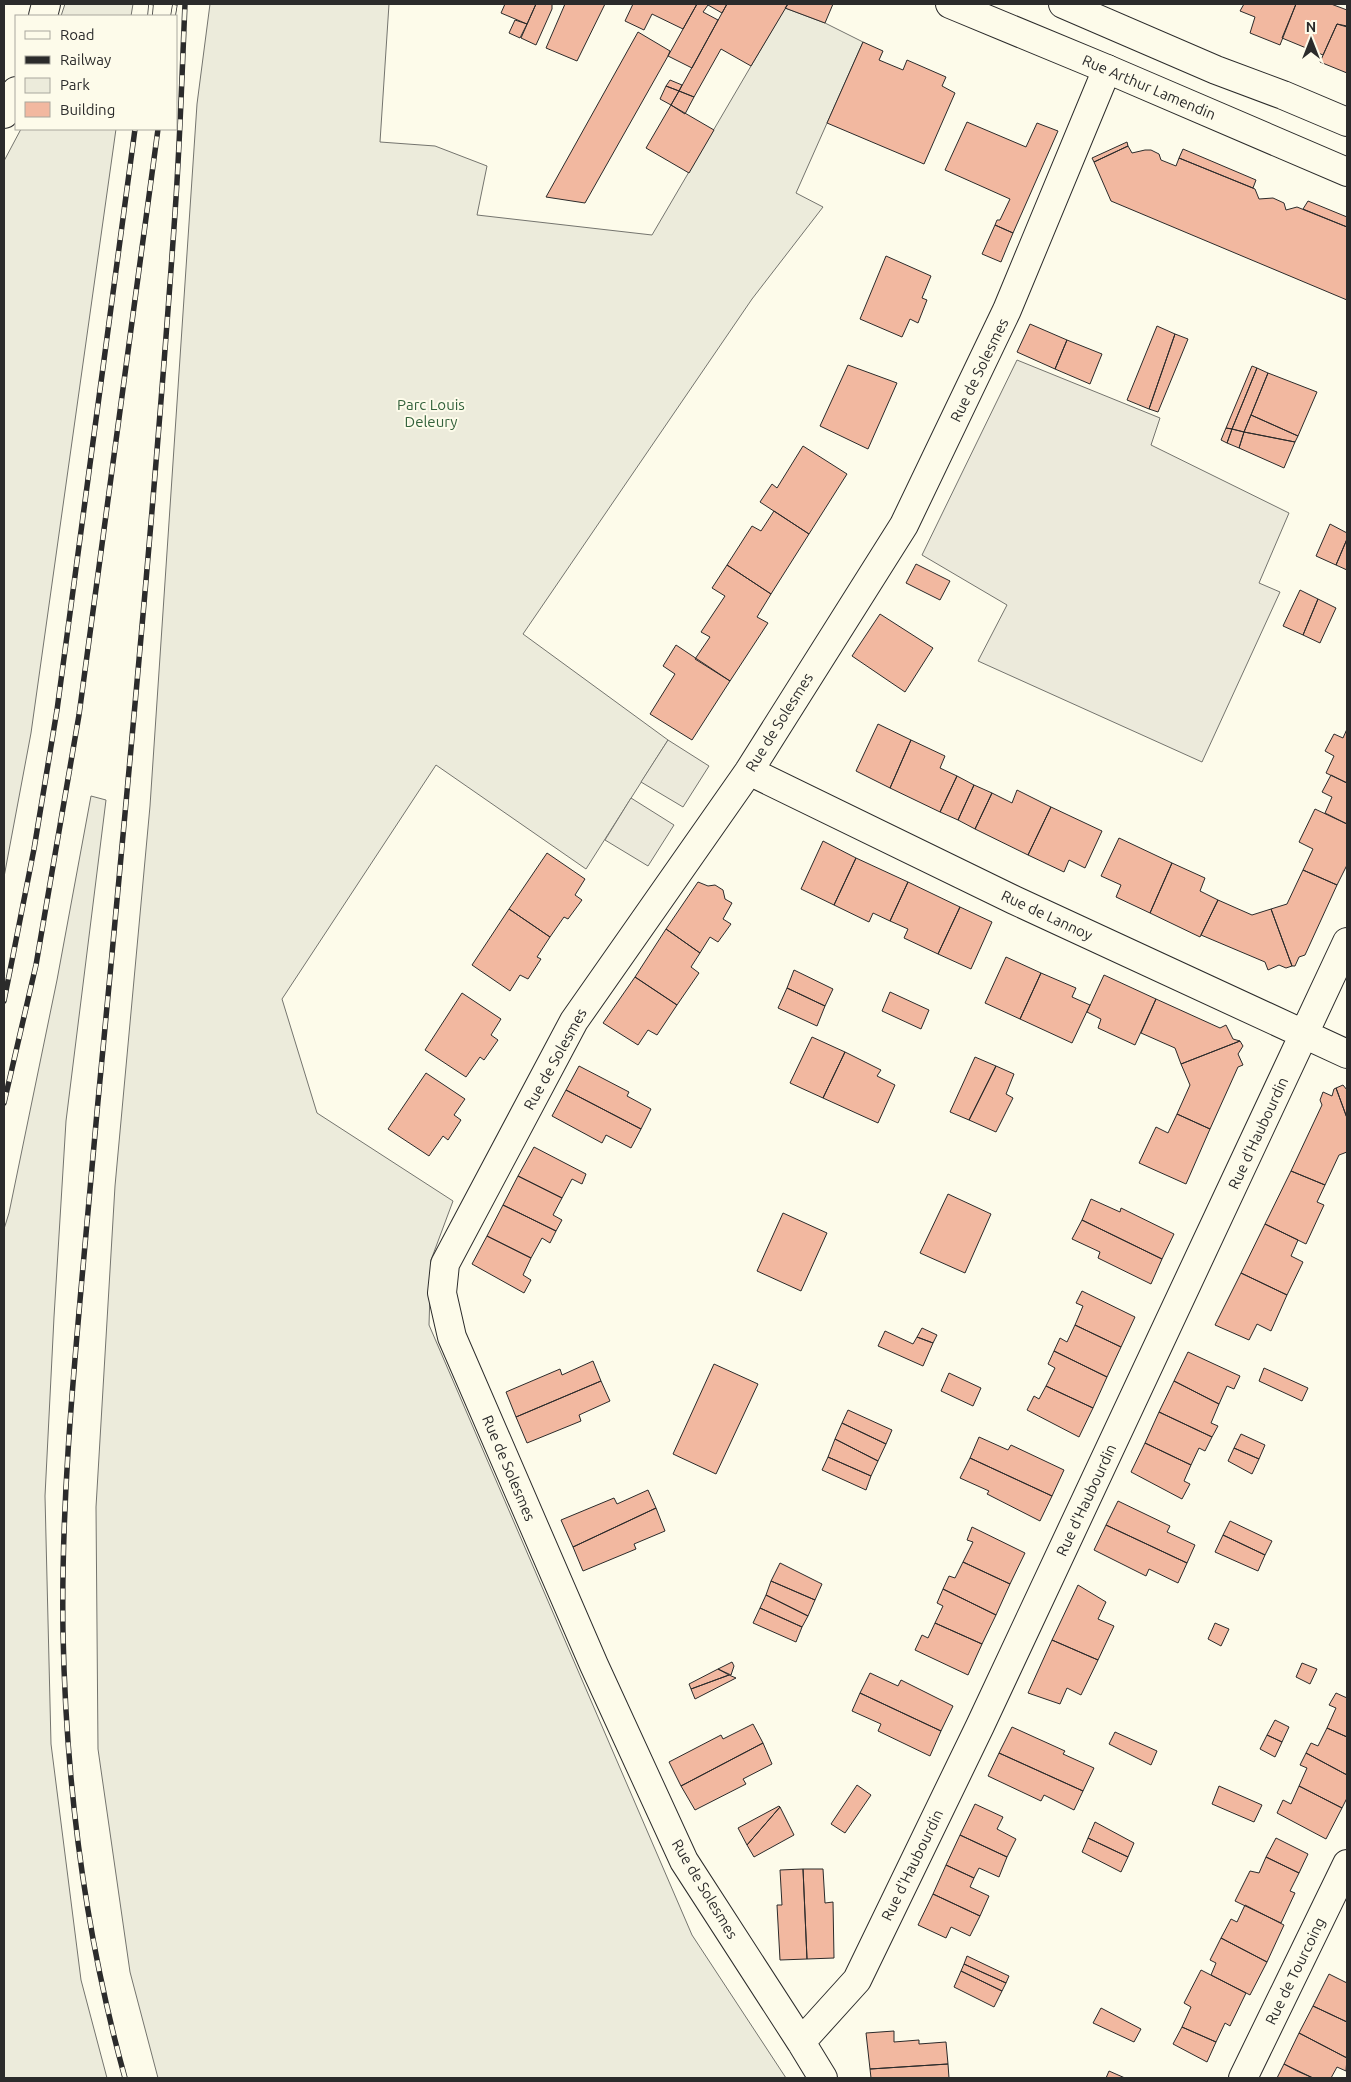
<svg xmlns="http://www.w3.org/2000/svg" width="1351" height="2082" font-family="Ubuntu,sans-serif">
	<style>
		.green { fill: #ecebdb; stroke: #74746e }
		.parking { fill: #eceadb; stroke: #74746e }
		.building { fill: #f2b8a0; stroke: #2b2b2b }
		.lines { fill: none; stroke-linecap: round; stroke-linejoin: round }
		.minor-casing { stroke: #2b2b2b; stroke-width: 30 }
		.tertiary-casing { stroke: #2b2b2b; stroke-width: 30 }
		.secondary-casing { stroke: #2b2b2b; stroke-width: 30 }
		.minor { stroke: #fdfbea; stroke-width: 28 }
		.tertiary { stroke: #fdfbea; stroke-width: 28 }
		.secondary { stroke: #fdfbea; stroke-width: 28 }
		.rail-casing { stroke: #2b2b2b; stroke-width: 5.5 }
		.rail { stroke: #fdfbea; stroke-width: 4; stroke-dasharray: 11; stroke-linecap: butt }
		.labels { text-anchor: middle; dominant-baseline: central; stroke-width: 4; stroke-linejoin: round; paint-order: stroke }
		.street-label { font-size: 15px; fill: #2b2b2b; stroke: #fdfbea }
		.park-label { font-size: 15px; fill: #34623c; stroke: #fdfbea }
	</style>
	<rect width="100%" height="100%" fill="#fdfbea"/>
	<!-- green -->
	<path class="green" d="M65,4H133L131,16H61Z
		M210,4H389L380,142L435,146L487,166L477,215L652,235L785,8L825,23L863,42L796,193L823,207L752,299L523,634L668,740L586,869L436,765L282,999L317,1113L453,1201L431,1260L429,1325L692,1935L786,2078H158L130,1972L98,1749L96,1507L115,1186L150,806L197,104Z
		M21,129H116L31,733L4,877V161Z
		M91,796L106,800L66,1121L54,1317L45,1496L51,1744L81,1980L107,2078H4V1229L9,1213L57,980Z"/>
	<!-- parking -->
	<path class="parking" d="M1017,360L1160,418L1151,445L1289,513L1259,583L1280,592L1202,762L978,661L1007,605L922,555Z
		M668,740L709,766L683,807L641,782Z
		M631,798L674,825L648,866L605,840Z"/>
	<!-- building -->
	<path class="building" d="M505,4H536L527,24L501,13Z
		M536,4H552V9L536,45L521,38Z
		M565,4H605L577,61L546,48Z
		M631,4H697L683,29L652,14L644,30L625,21L633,4Z
		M697,4H727L722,13L708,5L703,12L718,20L692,68L668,56Z
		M727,4H788L751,66L721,49L694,97L679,91Z
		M788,4H833L825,23L785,8Z
		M1244,4H1296L1280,45L1250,33L1255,17L1240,11Z
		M1296,4H1331L1347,10V27L1337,24L1323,55L1282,38Z
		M515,20L527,24L520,38L509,33Z
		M1337,24L1347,26V73L1320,62Z
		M638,32L670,51L668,56L585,203L546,197Z
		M863,42L883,51L879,60L903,70L907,60L946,77L942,86L955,93L924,164L827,123Z
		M670,80L682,85L679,91L666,86Z
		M666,86L679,91L671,105L660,99Z
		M679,91L694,97L685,114L671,105Z
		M671,105L714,130L689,173L646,148Z
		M967,122L1026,147L1037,123L1058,131L1013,233L995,225L997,220H1000L1010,199L945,170Z
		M1127,142L1128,146L1094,162L1092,158Z
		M1128,146L1132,153L1145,150H1151L1159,154L1161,160L1176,166L1179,158L1255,189L1259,199L1273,198L1284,203L1286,210L1297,207L1347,227V300L1111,201L1094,162Z
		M1183,149L1256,180L1253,188L1179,158Z
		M1308,201L1347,217V227L1303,209Z
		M995,225L1013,233L1001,262L982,254Z
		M886,256L931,276L922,298L927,300L918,323L910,319L902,337L860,319Z
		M1030,324L1067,340L1055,369L1017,352Z
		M1157,326L1175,334L1149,409L1127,400Z
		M1175,334L1188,339L1158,412L1149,409Z
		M1067,340L1102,354L1090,384L1055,369Z
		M848,365L897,383L868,449L820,426Z
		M1252,366L1257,368L1232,429L1226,428Z
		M1257,368L1268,373L1244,432L1232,429Z
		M1268,373L1317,392L1298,436L1251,415Z
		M1251,415L1298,436L1295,442L1244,432Z
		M1226,428L1232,429L1227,443L1221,440Z
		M1232,429L1244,432L1239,448L1227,443Z
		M1244,432L1295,442L1284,468L1239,448Z
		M803,446L847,474L809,534L760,502L772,484L777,488Z
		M774,511L809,534L771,594L727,565L752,526L761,531Z
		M1330,524L1347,533V539L1336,565L1316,556Z
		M1347,539V570L1336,565Z
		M916,564L950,581L940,600L906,583Z
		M727,565L771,594L757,617L768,623L730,681L695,659L710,637L701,632L725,596L712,588Z
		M1300,590L1318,599L1303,635L1283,626Z
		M1318,599L1336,608L1320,643L1303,635Z
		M880,614L933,648L905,692L852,656Z
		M676,645L730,681L692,740L650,714L675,674L663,666Z
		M878,724L911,740L890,788L856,771Z
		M1347,729V783L1326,773L1334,756L1325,751L1334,734L1343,738Z
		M911,740L945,756L940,768L957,776L940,812L890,788Z
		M1331,775L1347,783V824L1325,813L1332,797L1322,792Z
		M957,776L974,785L958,820L940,812Z
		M974,785L992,793L975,829L958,820Z
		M1017,790L1051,807L1028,855L975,829L992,793L1012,803Z
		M1051,807L1102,831L1085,868L1069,860L1064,872L1028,855Z
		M1315,809L1347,824V865L1337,885L1303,870L1313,849L1299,842Z
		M1119,838L1172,863L1150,913L1116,897L1121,885L1101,876Z
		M823,841L856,858L834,905L801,889Z
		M547,853L585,879L575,895L582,900L568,919L564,917L550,937L509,909Z
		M856,858L908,882L890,921L873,913L869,922L834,905Z
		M1172,863L1205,878L1200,891L1218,900L1200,937L1150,913Z
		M1303,870L1337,885L1305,955L1299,957L1295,966H1292L1271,909L1287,904Z
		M698,882L708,886L715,885L723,890L725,899L732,903L723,919L731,924L718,942L710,937L700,953L666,929Z
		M908,882L960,907L938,954L904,938L908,929L890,921Z
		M1218,900L1252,915L1271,909L1292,966L1286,968L1279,965L1268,970L1265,962L1201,935Z
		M960,907L992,922L971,969L938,954Z
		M509,909L550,937L537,957L541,959L528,979L520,975L510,991L472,965Z
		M666,929L700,953L691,967L699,973L677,1005L635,977Z
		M1006,957L1041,973L1020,1019L985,1003Z
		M794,970L833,989L825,1006L787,988Z
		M1041,973L1076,988L1072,997L1090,1005L1072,1043L1020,1019Z
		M1104,975L1156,999L1135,1045L1098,1028L1101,1019L1087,1012Z
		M635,977L677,1005L657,1035L648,1030L638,1045L603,1023Z
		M787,988L825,1006L817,1026L778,1008Z
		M890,992L929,1010L921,1029L882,1011Z
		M462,993L501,1019L491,1035L498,1040L484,1060L480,1057L466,1077L425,1050Z
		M1156,999L1220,1028L1226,1025L1233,1039L1240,1041L1181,1064L1175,1048L1141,1033Z
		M812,1037L845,1052L823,1098L790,1083Z
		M1240,1041L1243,1046L1238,1054L1243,1065L1238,1067L1210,1129L1177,1114L1190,1085L1181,1064Z
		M845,1052L881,1070L877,1076L895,1085L878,1123L823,1098Z
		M975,1057L996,1066L969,1120L950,1112Z
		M579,1066L629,1092L627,1096L651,1109L641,1129L566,1090Z
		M996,1066L1014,1074L1006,1094L1013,1098L996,1132L969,1120Z
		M426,1073L465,1099L454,1115L461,1120L448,1140L443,1136L429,1156L388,1129Z
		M1343,1085L1347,1090V1118L1336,1088Z
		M1336,1088L1347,1118V1152L1339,1155L1325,1185L1291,1171L1322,1105L1320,1100L1323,1092L1332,1096L1334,1089Z
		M566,1090L641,1129L631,1148L606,1135L602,1143L552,1116Z
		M1177,1114L1210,1129L1186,1184L1139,1163L1156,1127L1168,1133Z
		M534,1147L586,1174L582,1184L572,1179L562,1198L518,1176Z
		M1291,1171L1325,1185L1317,1202L1324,1205L1306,1244L1265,1224Z
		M518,1176L562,1198L553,1215L562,1220L556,1231L503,1205Z
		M948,1194L991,1214L965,1273L920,1253Z
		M1091,1199L1120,1212L1121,1208L1174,1234L1162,1259L1082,1220Z
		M503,1205L556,1231L550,1243L542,1238L531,1258L487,1236Z
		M783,1213L827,1233L801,1291L757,1271Z
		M1082,1220L1162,1259L1151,1284L1098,1258L1100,1252L1072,1239Z
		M1265,1224L1298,1240L1291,1256L1303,1262L1287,1295L1241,1273Z
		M487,1236L531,1258L523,1275L531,1280L524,1293L472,1264Z
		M1241,1273L1287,1295L1271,1331L1257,1324L1249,1340L1215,1325Z
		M1082,1291L1135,1317L1121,1347L1075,1325L1083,1306L1076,1303Z
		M1075,1325L1121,1347L1107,1377L1054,1351L1060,1338L1067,1342Z
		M922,1328L937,1335L933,1343L917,1337Z
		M885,1331L913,1344L917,1337L933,1343L923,1366L878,1346Z
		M1054,1351L1107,1377L1093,1408L1046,1386L1055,1368L1048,1364Z
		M1188,1352L1240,1376L1234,1389L1227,1386L1219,1404L1174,1381Z
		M593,1361L601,1381L516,1417L506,1392L560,1369L562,1375Z
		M714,1364L758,1384L716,1474L673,1454Z
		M1264,1368L1308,1388L1302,1401L1259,1381Z
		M949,1373L981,1388L973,1406L941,1391Z
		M601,1381L610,1401L579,1415L581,1421L527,1443L516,1417Z
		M1174,1381L1219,1404L1211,1423L1218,1426L1212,1437L1159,1412Z
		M1046,1386L1093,1408L1079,1437L1027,1410L1034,1396L1039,1399Z
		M848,1410L892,1430L886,1444L842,1423Z
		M1159,1412L1212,1437L1205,1451L1199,1448L1191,1465L1145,1443Z
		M842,1423L886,1444L878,1461L835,1439Z
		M1241,1434L1265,1445L1259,1459L1234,1448Z
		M979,1437L1008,1450L1011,1445L1064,1470L1052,1496L970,1458Z
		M835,1439L878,1461L871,1476L828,1457Z
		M1145,1443L1191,1465L1184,1481L1190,1484L1182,1499L1131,1472Z
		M1234,1448L1259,1459L1252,1474L1228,1461Z
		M828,1457L871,1476L866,1490L822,1470Z
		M970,1458L1052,1496L1040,1521L987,1494L989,1491L960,1478Z
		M648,1490L656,1508L573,1547L561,1520L614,1498L617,1504Z
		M1118,1501L1170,1526L1167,1532L1195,1545L1187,1563L1106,1525Z
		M656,1508L665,1531L634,1544L636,1549L583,1571L573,1547Z
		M1230,1521L1272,1541L1265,1555L1223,1535Z
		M1106,1525L1187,1563L1178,1583L1149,1569L1146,1576L1094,1550Z
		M972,1527L1025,1553L1010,1584L963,1562L973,1542L967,1540Z
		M1223,1535L1265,1555L1258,1571L1215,1552Z
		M963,1562L1010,1584L996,1615L943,1589L949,1576L955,1578Z
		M780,1563L822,1584L815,1600L771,1581Z
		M771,1581L815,1600L808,1616L766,1595Z
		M1078,1585L1106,1602L1098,1619L1114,1626L1098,1660L1052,1640Z
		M943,1589L996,1615L982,1644L935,1623L943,1606L937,1603Z
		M766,1595L808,1616L802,1627L760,1608Z
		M760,1608L802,1627L796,1642L753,1623Z
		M935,1623L982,1644L968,1675L915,1650L922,1635L928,1638Z
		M1215,1623L1229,1629L1221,1646L1208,1639Z
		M1052,1640L1098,1660L1081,1695L1067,1688L1060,1704L1028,1693Z
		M732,1662L734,1666L731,1675L718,1669Z
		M1302,1663L1317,1669L1310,1684L1296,1677Z
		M718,1669L729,1675L691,1689L689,1684Z
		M870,1673L898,1686L901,1680L953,1706L941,1731L860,1693Z
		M729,1675L736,1678L695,1699L691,1689Z
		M860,1693L941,1731L930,1756L878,1731L881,1724L852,1711Z
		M1336,1693L1347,1698V1737L1327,1728L1336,1708L1329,1705Z
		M1275,1720L1289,1727L1282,1742L1267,1735Z
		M753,1724L763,1743L681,1786L669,1762L721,1735L723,1739Z
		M1012,1727L1065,1751L1063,1754L1094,1768L1083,1791L999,1753Z
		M1327,1728L1347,1737V1775L1306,1753L1311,1743L1318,1746Z
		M1115,1732L1157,1751L1151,1765L1109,1744Z
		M1267,1735L1282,1742L1275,1757L1260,1749Z
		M763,1743L772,1764L743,1779L746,1784L695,1810L681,1786Z
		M999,1753L1083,1791L1074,1810L1044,1795L1041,1801L988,1776Z
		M1306,1753L1347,1775V1798L1342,1808L1299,1786L1307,1768L1300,1765Z
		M857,1785L871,1795L845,1833L831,1824Z
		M1219,1786L1262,1805L1254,1822L1212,1804Z
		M1299,1786L1342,1808L1326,1839L1277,1813L1283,1800L1291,1804Z
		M975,1804L1003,1817L997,1829L1016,1839L1007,1857L960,1835Z
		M779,1806L780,1807L747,1845L738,1828Z
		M780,1807L794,1835L754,1857L747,1845Z
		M1095,1822L1134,1843L1128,1857L1088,1838Z
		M960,1835L1007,1857L999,1877L979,1868L974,1878L946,1865Z
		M1088,1838L1128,1857L1121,1872L1082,1852Z
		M1276,1838L1308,1854L1299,1873L1266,1857Z
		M1266,1857L1299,1873L1290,1891L1295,1893L1281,1923L1235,1901L1250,1871L1259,1873Z
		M946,1865L974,1878L970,1887L989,1896L980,1916L933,1894Z
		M803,1869L807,1959L780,1960L777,1905H782L780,1870Z
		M803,1869H823L825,1903L833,1902L834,1958L807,1959Z
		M933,1894L980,1916L970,1936L951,1927L946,1938L918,1925Z
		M1245,1905L1284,1925L1267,1962L1221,1938L1231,1919L1237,1922Z
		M1221,1938L1267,1962L1250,1995L1211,1975L1216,1963L1210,1960Z
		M967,1956L1009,1976L1006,1983L964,1964Z
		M964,1964L1006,1983L1002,1991L961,1971Z
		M1201,1970L1246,1993L1230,2026L1225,2023L1216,2042L1182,2027L1191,2007L1184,2003Z
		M961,1971L1002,1991L994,2007L954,1987Z
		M1329,1974L1347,1983V2022L1313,2006Z
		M1313,2006L1347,2022V2058L1299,2033Z
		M1101,2008L1141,2029L1134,2042L1093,2023Z
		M1182,2027L1216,2042L1207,2062L1173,2044Z
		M894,2031V2042L919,2040V2044L946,2042L948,2064L870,2069L866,2033Z
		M1299,2033L1347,2058L1346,2071L1337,2067L1331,2078H1313L1284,2064Z
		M948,2064L949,2078H871L870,2069Z
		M1284,2064L1297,2071L1313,2078H1277Z
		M1109,2071L1125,2078H1106Z"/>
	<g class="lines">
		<defs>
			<path id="minor" d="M749,771L1014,900L1347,1054
				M801,2042L857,1980L980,1726L1347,942
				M823,2078L801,2042L684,1861L594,1665L452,1337L442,1293L445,1264L574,1021L749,771L904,525L1007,310L1107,69
				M1243,2078L1347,1864"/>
			<path id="tertiary" d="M43,16L46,4
				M4,114L16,91"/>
			<path id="secondary" d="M950,4L1107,69L1347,172
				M1063,4L1216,70L1283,95L1347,122"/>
		</defs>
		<!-- minor casing -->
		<use href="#minor" class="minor-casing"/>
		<!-- tertiary casing -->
		<use href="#tertiary" class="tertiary-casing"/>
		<!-- secondary casing -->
		<use href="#secondary" class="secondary-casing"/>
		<!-- minor -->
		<use href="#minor" class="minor"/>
		<!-- tertiary -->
		<use href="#tertiary" class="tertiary"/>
		<!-- secondary -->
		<use href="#secondary" class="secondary"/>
		<defs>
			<path id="rail" d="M150,16L151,4
				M173,16L175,4
				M4,1001L34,849L57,710L135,129
				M4,1103L36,965L79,715L158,129
				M125,2078C85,1934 66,1783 63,1633C61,1511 72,1389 83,1267C92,1163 102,1058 112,954C135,707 158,460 175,213C180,143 182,73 185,4"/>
		</defs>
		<!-- rail casing -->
		<use href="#rail" class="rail-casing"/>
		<!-- rail -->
		<use href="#rail" class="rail"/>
	</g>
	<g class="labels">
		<!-- street labels -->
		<g class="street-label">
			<text transform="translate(1149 87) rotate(23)">Rue Arthur Lamendin</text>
			<text transform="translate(979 370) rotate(-64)">Rue de Solesmes</text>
			<text transform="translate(779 722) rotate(-58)">Rue de Solesmes</text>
			<text transform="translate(1047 915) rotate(25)">Rue de Lannoy</text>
			<text transform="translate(555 1059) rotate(-61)">Rue de Solesmes</text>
			<text transform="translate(1258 1133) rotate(-65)">Rue d'Haubourdin</text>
			<text transform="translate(509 1468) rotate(67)">Rue de Solesmes</text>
			<text transform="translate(1086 1500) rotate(-65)">Rue d'Haubourdin</text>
			<text transform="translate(912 1865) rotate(-64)">Rue d'Haubourdin</text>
			<text transform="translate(705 1889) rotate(59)">Rue de Solesmes</text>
			<text transform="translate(1295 1971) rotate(-64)">Rue de Tourcoing</text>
		</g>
		<!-- park labels -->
		<g class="park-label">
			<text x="431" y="404">Parc Louis<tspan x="431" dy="17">Deleury</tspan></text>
		</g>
	</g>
	<!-- border -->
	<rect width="1351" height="2082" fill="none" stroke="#2b2b2b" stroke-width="10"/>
	<!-- legend -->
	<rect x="15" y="15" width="162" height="115" fill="#fdfbea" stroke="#a9a89e"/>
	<rect x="25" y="31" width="25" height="8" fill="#fdfbea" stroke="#a9a89e"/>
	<text x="60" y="40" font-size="15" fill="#2b2b2b">Road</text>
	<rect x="25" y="56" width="25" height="8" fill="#2b2b2b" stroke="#a9a89e"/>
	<text x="60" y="65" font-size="15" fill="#2b2b2b">Railway</text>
	<rect x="25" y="78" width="25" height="15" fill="#ecebdb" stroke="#a9a89e"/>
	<text x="60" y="90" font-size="15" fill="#2b2b2b">Park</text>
	<rect x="25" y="102" width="25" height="15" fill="#f2b8a0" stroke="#a9a89e"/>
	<text x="60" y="115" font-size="15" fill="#2b2b2b">Building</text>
	<!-- north arrow -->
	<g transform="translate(1311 40)" stroke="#fdfbea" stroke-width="4" paint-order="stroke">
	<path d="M0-4L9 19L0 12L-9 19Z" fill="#2b2b2b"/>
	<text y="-8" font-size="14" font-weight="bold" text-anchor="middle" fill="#2b2b2b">N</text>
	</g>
</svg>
